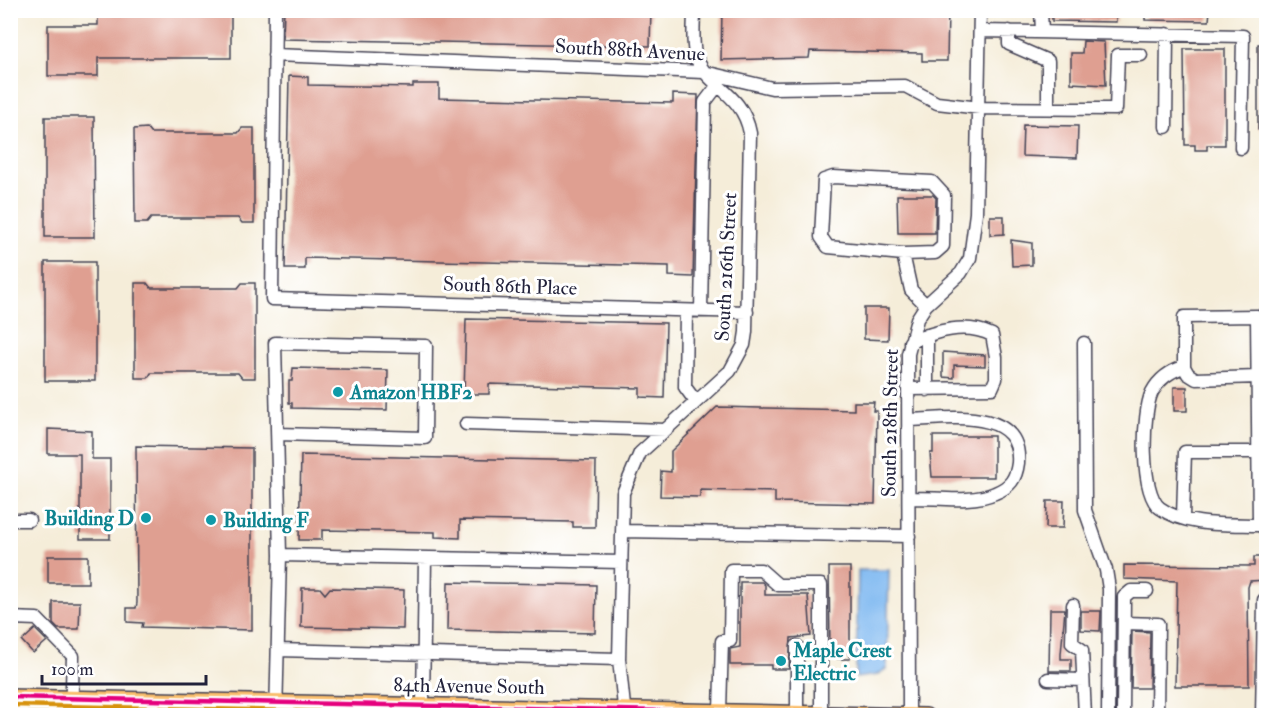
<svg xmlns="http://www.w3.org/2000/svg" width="1277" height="726" font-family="'IM FELL Double Pica',serif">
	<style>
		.water { fill: #80b9f1; stroke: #516e96; stroke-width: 1.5 }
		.building { fill: #df9f91 }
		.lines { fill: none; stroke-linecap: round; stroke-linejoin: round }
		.minor-casing { stroke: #424053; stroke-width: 15 }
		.major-casing { stroke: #424053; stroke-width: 18 }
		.minor { stroke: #fff; stroke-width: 12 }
		.major { stroke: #fabe6d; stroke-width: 15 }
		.bus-1-casing { stroke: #fff; stroke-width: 9 }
		.bus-2-casing { stroke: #fff; stroke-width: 9 }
		.bus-1 { stroke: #e5007d; stroke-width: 4.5 }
		.bus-2 { stroke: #d79209; stroke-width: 4.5 }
		.culture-dot { fill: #0f9aa8; stroke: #fff; stroke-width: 2 }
		.labels { text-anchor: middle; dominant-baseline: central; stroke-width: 6; stroke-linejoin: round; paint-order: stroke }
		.street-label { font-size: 20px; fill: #22223b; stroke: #fff }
		.culture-label { font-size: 20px; font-weight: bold; fill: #0d838f; stroke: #fff; text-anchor: start }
	</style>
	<rect width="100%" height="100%" fill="#fff"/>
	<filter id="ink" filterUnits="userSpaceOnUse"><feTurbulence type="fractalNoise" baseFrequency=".0167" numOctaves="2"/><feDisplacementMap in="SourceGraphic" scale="12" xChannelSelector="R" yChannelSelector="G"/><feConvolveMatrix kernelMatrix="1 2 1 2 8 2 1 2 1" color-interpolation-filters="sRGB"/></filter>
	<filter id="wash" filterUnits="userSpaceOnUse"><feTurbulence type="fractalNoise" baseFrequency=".008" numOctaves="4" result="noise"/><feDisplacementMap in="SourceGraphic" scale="24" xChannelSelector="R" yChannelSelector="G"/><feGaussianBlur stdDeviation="1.35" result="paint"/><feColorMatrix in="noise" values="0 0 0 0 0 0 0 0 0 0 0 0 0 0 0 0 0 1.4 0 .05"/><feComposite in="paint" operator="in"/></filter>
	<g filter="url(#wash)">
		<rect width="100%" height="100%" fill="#f5edd9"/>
		<!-- water -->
		<path class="water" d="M858,570H889L887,668L877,675L856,678Z"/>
		<g id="blocks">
			<!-- building -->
			<path class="building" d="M126,10H231V58H98V76H48V25H98V14H126Z
				M284,10H651L650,46L283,39Z
				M722,10H948L947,61H922V53L810,51L809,58L721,60Z
				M1052,10H1116V22L1052,21Z
				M1145,10H1210L1209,21L1145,20Z
				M1083,41L1104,42L1106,85L1071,83V53H1082Z
				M1258,44H1266V129H1258Z
				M1184,49H1225V145H1207V150H1195V145H1185Z
				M289,76L308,77V85L413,87V84H439V98L673,103V94L698,95L693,277L669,276V266L305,258V269H285Z
				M45,117H94L95,237H45Z
				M1023,125L1078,126L1077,158L1022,156Z
				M147,128L151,133H238L242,128H254V223H242L238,218H151L147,223H135L134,129Z
				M897,195H933L936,198L935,233H898Z
				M990,216H1004V234L990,235Z
				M1011,240L1032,243V265L1012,266Z
				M45,262H95V381H45Z
				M135,283H147L151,288H238L242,283H255V378H242L238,373H151L148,378H135Z
				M864,308H889L888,340L864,339Z
				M466,319L666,323L664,398L640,397V388L489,384V394H464Z
				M943,352L985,355V366L954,365V378L943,377Z
				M293,368L388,370L387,410L292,408V403H289V381H292Z
				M1174,387H1187V411H1174Z
				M854,402H874L873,411H877L875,504L775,502V492L700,490V497L660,496L661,471L671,472V451L717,407L854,410Z
				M48,429L92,431V459H110V539H80V454H48Z
				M933,436H994V477H932L930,453H933Z
				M136,446L252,448V630L142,627L143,623L127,622V608H136L137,603Z
				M301,455L596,461L595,527H573V522L460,520V538L435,537V532L322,530V540H299Z
				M1047,501H1064L1063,528H1046Z
				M48,556H88V583H48Z
				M1254,557H1266V580L1250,581L1248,587L1249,686H1175L1177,581L1124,579V565L1254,566Z
				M829,567H850V659H838L830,649Z
				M448,582L596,585L595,633L447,630Z
				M740,582H762L765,585V595H808L811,636L791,638L789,669H771V665H730V649L740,647Z
				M302,588H320L325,594L330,588L404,590L403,629L301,627Z
				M53,602H80L79,629H58L53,624Z
				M1050,609H1065L1061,654V659H1071V671H1049Z
				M1081,611H1101L1100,631L1081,630Z
				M35,629L47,641L33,653L22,641Z
				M1132,631L1150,632L1149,688H1131Z"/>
		</g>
	</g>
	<g filter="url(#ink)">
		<use href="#blocks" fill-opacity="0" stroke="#424053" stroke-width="1.5"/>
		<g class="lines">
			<defs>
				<path id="minor" d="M275,10L272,299L747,312
					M1041,10L1042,32
					M981,31L1243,36L1241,148
					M1009,31V44L1048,61V109
					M274,55L704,72L772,88L905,86L937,103L980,108L1116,109L1118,55H1141
					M1166,127L1167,34
					M903,254L935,253L943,246L944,195L932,182L833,177L824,180L821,237L828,247L903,254L911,290L926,305
					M686,311L685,387L696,402
					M701,311L705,102L718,85
					M1084,343L1085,510L1106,570L1109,589L1108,716
					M1184,367L1188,374L1196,379L1258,377
					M908,389L992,388L996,379V357L992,335C965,322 936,331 910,342
					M927,390V335
					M909,420C946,419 1022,406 1018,463C1016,479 1010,487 995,493C971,504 935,497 909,498
					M466,424L666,430
					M278,434L425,438L426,346L275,343L280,555
					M1183,517L1185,452H1258
					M10,520H29
					M1259,525L1257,316L1184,317V367C1170,371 1159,379 1152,392C1142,413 1140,493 1160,508C1186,527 1228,524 1259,525L1266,528
					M622,531L909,536
					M1073,605L1072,643L1082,650L1085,716
					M10,618L37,619L73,656L71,716
					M1124,623L1158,624L1157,716
					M278,650L619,659
					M1048,679L1083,680
					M423,705L425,558
					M720,711L722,641H730L731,570H761L778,585H821V713
					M797,713V646
					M909,715L908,354L917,319L926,305L961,273L970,258L976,213L980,10
					M121,716V699
					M187,716L188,701
					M227,716V701
					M276,716L280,555L621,562
					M625,716L619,659L623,493L640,453L730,371L744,345L746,332L750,133C742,90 703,86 695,53C692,40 694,24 694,10
					M1123,716L1124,597L1131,591H1147
					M1262,716L1264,600"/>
				<path id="major" d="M10,697L926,716"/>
			</defs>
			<!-- minor casing -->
			<use href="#minor" class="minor-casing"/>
			<!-- major casing -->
			<use href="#major" class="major-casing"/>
			<!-- minor -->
			<use href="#minor" class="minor"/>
			<!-- major -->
			<use href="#major" class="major"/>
			<defs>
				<path id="bus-1" d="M10,697L902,716"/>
				<path id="bus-2" d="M10,705L540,716"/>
			</defs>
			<!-- bus-1 casing -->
			<use href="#bus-1" class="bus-1-casing"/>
			<!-- bus-2 casing -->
			<use href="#bus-2" class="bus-2-casing"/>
			<!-- bus-1 -->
			<use href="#bus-1" class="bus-1"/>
			<!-- bus-2 -->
			<use href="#bus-2" class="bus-2"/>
		</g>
	</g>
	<!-- markers -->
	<g class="culture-dot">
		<circle cx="338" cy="392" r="6"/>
		<circle cx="146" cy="518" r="6"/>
		<circle cx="211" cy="520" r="6"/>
		<circle cx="781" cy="661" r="6"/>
	</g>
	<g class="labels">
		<!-- street labels -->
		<g class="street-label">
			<text transform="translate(630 50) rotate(3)">South 88th Avenue</text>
			<text transform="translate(726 267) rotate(-87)">South 216th Street</text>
			<text transform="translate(510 286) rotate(2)">South 86th Place</text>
			<text transform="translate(890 423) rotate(-89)">South 218th Street</text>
			<text transform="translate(469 686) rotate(1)">84th Avenue South</text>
		</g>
		<!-- culture labels -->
		<g class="culture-label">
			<text x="350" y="392">Amazon HBF2</text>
			<text x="134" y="518" text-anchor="end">Building D</text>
			<text x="223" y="520">Building F</text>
			<text x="793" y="650">Maple Crest<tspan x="793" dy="23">Electric</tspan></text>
		</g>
	</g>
	<!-- margin -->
	<rect width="1277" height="726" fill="none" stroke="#fff" stroke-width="36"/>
	<!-- scale -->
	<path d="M42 675v9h164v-9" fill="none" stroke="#22223b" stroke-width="3"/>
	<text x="51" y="675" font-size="18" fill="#22223b" stroke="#ffffff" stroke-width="4.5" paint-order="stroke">100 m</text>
</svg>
